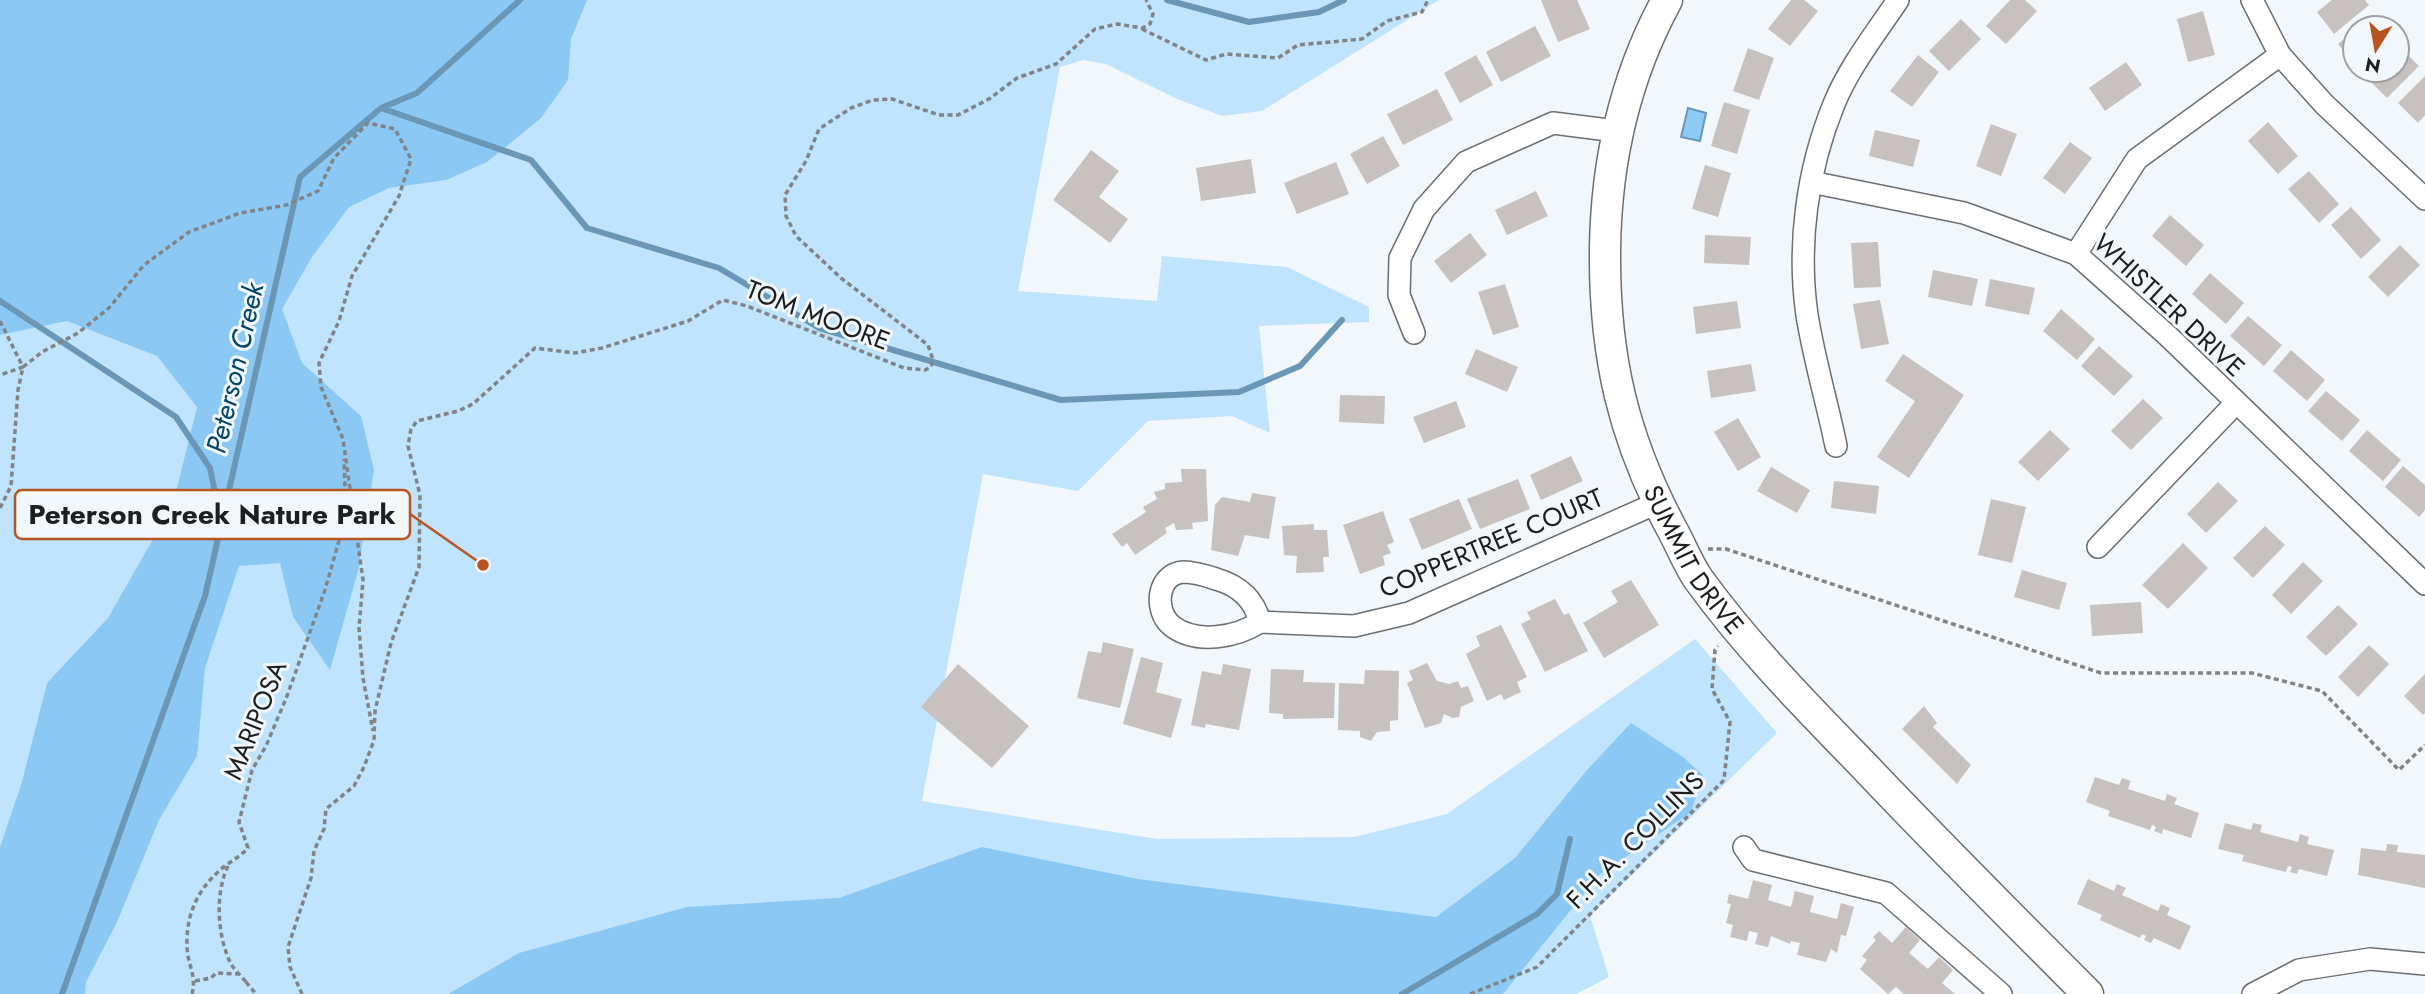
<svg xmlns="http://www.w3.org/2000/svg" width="2425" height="994" font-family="Jost,sans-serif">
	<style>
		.green { fill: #c0e3fe }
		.forest { fill: #8bc9f4 }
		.water { fill: #8dcbf6; stroke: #6b97b6; stroke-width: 2 }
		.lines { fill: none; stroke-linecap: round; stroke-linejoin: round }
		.stream { stroke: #6b97b6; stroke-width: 6 }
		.building { fill: #c7c1bf }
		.street-casing { stroke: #6b6f73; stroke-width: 24 }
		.secondary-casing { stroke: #6b6f73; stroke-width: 33 }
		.path { stroke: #808486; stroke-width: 3.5; stroke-dasharray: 5 3.5; stroke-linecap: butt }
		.street { stroke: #fff; stroke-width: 21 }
		.secondary { stroke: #fff; stroke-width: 30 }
		.labels { text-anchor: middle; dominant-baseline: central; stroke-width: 6; stroke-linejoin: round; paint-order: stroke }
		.street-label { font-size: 26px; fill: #1c1e1f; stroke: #f2f7fb }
		.water-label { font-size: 28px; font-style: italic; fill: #034669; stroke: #f2f7fb }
		.leader { fill: none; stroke: #b8541f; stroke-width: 2.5 }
		.callout-dot { fill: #b8541f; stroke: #f2f7fb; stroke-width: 2.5 }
		.callout { fill: #f2f7fb; stroke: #b8541f; stroke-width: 2.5 }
		.callout-label { font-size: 28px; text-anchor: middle; font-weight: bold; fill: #1c1e1f }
	</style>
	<rect width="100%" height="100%" fill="#f2f7fb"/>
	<!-- green -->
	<path class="green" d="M0,0H1439L1262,111L1222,116L1177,99L1106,64L1083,60L1060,67L1018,291L1157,301L1162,256L1287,267L1369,307V322L1259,326L1270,433L1232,416L1148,421L1078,491L983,474L922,801L1157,839L1354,837L1447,814L1695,639L1777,733L1590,916L1609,977L1576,994H0Z"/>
	<!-- forest -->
	<path class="forest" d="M0,0H587L571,39L568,80L541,118L487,162L446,180L389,188L349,207L312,257L282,309L302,363L361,416L374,470L358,571L330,670L293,617L280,563L239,566L205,668L197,756L159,820L117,922L86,982L85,994H0V847L22,782L47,683L108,618L173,504L197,407L157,356L67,321L0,335Z
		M1631,723L1683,757L1703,775L1691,812L1599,875L1503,994H448L519,953L687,907L839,898L982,847L1138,879L1436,917L1515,858L1587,770Z"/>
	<!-- water -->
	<path class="water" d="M1688,108L1706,113L1700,141L1681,137Z"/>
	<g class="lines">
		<!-- stream -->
		<path class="stream" d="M1167,0L1249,22L1319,12L1344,0
			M381,108L531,160L587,228L719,268L819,328L1061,400L1239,392L1300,366L1342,320
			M0,301L176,417L210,468L221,522
			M62,994L205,596L300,177L381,108L417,93L520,0
			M1402,994L1537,914L1557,894L1570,839"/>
	</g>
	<!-- building -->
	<path class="building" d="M1541,0H1577L1590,29L1558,42Z
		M1791,0H1804L1818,11L1790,46L1768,29Z
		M2010,0H2025L2037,11L2006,44L1986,26Z
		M2332,0H2365L2369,5L2334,34L2317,12Z
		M2203,11L2215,55L2188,62L2177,19Z
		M2372,15L2383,28H2357Z
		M1961,19L1981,39L1949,71L1929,51Z
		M1535,26L1551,56L1501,82L1486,52Z
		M2355,30V64L2338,44Z
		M2399,46L2419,66L2387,98L2367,78L2375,70H2397Z
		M1748,48L1774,58L1759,100L1733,91Z
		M1476,55L1493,85L1460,103L1444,73Z
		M1918,55L1939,72L1912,107L1890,91Z
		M2126,62L2142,85L2105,111L2089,88Z
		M2425,76V115L2418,123L2398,103Z
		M1437,89L1453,120L1403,145L1387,114Z
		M1724,102L1750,110L1737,154L1711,146Z
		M2268,122L2298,156L2278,174L2248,141Z
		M1991,124L2017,134L2001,176L1976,166Z
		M1875,130L1920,140L1913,167L1869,156Z
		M1383,136L1400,166L1367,184L1350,154Z
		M2070,142L2092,158L2065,194L2043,178Z
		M1091,150L1119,171L1099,197L1128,219L1110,243L1053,200Z
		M1251,159L1256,193L1201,201L1196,168Z
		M1336,162L1349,194L1297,214L1284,183Z
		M1705,165L1731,173L1718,217L1692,209Z
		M2309,171L2339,204L2319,223L2288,189Z
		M1536,191L1548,216L1507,235L1495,210Z
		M2351,207L2381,240L2361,259L2331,225Z
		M2170,215L2204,245L2186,266L2152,236Z
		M1470,233L1487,255L1451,283L1434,261Z
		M1705,235L1751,237L1749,265L1704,263Z
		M1878,242L1881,287L1854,288L1851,243Z
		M2400,245L2420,265L2388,297L2368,277Z
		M1933,270L1978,279L1972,306L1928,297Z
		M2210,273L2244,303L2226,324L2192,294Z
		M1990,279L2035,288L2029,315L1985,306Z
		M1505,284L1519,327L1493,335L1478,292Z
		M1880,300L1889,344L1861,349L1853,304Z
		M1737,301L1741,328L1696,334L1693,307Z
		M2061,309L2095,339L2077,360L2043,331Z
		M2248,316L2282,345L2264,366L2230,336Z
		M2099,346L2133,376L2114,396L2081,366Z
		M1476,349L1518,367L1507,392L1465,374Z
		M2291,350L2325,380L2307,401L2273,371Z
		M1903,354L1964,395L1909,478L1877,457L1915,401L1885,381Z
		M1751,364L1756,391L1711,398L1707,371Z
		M2326,391L2360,420L2342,441L2308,411Z
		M1340,395L1385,396L1384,424L1339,422Z
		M2143,399L2163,418L2131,450L2111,431Z
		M1456,401L1466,427L1424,443L1413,417Z
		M1738,418L1761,457L1738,471L1714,432Z
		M2050,430L2070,449L2038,481L2018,462Z
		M2367,430L2401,460L2383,481L2349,451Z
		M1571,456L1583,481L1541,500L1530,475Z
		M2403,466L2425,485V510L2419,517L2385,487Z
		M1771,467L1810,490L1797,513L1757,491Z
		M1181,469H1206L1208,521L1192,523L1193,529L1176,530L1174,523L1165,528L1167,533L1135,555L1127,543L1122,547L1112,534L1146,512L1143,507L1157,499L1154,492L1165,489V483L1182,482Z
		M1518,479L1530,509L1480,529L1467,499Z
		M1834,481L1879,486L1876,514L1831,508Z
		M2218,482L2238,501L2206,533L2187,514Z
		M1252,493L1276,497L1269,539L1245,535L1238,556L1211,550L1215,505L1222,497L1250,502Z
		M1459,499L1472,529L1422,550L1409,519Z
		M1991,499L2026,507L2012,563L1978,555Z
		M1383,511L1394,542L1387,545L1391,553L1383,556L1385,565L1360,574L1343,525Z
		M1314,524V530H1327L1329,557H1323L1324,572L1296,573L1297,556L1284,555L1282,526Z
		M2265,526L2285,545L2253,578L2233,558Z
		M2183,543L2208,568L2168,609L2142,585Z
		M2303,562L2323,581L2291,614L2272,595Z
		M2022,570L2067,583L2059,610L2014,597Z
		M1631,580L1659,625L1604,658L1583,623L1618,602L1611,591Z
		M1555,599L1564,615L1569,613L1588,651L1545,672L1521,624L1531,619L1527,612Z
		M2141,602L2143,633L2092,636L2090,605Z
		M2338,605L2358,624L2326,656L2306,637Z
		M1501,625L1527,677L1517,682L1521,692L1504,700L1501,694L1487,701L1466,654L1480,646L1476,636Z
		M1103,642L1134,649L1120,708L1077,698L1088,651L1101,653Z
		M2369,645L2389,664L2358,697L2338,677Z
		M1141,657L1163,663L1156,692L1182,699L1171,738L1123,724Z
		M1427,663L1437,681L1449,684L1458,681L1461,688L1468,686L1474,701L1461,707L1459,717L1453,718L1444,714L1441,723L1425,728L1407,683L1413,680L1409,671Z
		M958,664L1029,726L992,768L921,707Z
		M1223,664L1251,669L1239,730L1206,724L1205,728L1191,725L1202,671L1221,675Z
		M1271,669L1304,670L1303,682L1335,683L1334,718L1283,719V714L1269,713Z
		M1365,670L1399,671L1398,720L1390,721V731L1377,732L1371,741L1360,737V731L1338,730L1339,683L1364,684Z
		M2425,674V713L2423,715L2404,696Z
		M1924,706L1937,723L1933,727L1971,765L1957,784L1902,729Z
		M2095,777L2119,785L2122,778L2131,781L2128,789L2165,801L2167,794L2177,798L2174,804L2199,813L2191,838L2163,829L2162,834L2154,831L2156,827L2152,825L2150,830L2108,816L2110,811L2086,802Z
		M2225,823L2251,830L2253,823L2262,825L2260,832L2298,842L2300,834L2309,837L2307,844L2334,850L2327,876L2299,869L2297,874L2290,872L2292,867L2288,866L2286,872L2242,861L2244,855L2218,849Z
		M2387,844L2398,845L2397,852L2425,855V888L2358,875L2361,848L2386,851Z
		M2088,879L2114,891L2117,884L2126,888L2122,895L2158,911L2161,904L2170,908L2167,915L2191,926L2180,950L2154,938L2151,943L2144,940L2146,936L2142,934L2140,938L2100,920L2102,915L2077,904Z
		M1753,880L1772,885L1768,900L1791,907L1795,891L1814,896L1810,912L1837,919L1841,903L1854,907L1846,936L1841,935L1837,953L1831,949L1826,962L1797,955L1800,943L1791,941L1790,944L1771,936L1768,947L1755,944L1758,933L1749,931L1747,941L1730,937L1733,925L1726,923L1731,904L1727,903L1729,894L1748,899Z
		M1906,927L1920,940L1909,953L1928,969L1939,957L1953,970L1942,983L1955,994H1904L1896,987L1888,994L1860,969L1867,960L1862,956L1876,940L1873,937L1879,931L1892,943Z"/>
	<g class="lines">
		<defs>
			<path id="street" d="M2252,0L2280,55L2324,104L2425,199
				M1811,182L1964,213L2076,254L2168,336L2425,584
				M2076,254L2137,159L2280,55
				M1414,333L1399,295L1400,258L1424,209L1466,162L1553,123L1616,131
				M1836,446C1827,402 1814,359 1807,315C1797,245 1807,170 1834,104C1849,67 1876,33 1898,0
				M2098,547L2235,404
				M1260,622C1254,599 1240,586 1216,579C1207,576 1195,572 1184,572C1157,573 1153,611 1172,626C1197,645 1237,637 1260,622L1354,626L1409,613L1657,503
				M1744,847L1753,860L1886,893L2001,994
				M2253,994L2299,970L2370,959L2425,964"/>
			<g id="secondary">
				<path id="s1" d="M1667,0C1625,77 1606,162 1605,250C1604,356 1623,439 1674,533C1682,548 1689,566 1699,580C1749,649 1809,709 1868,770C1940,846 2014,920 2088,994"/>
			</g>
		</defs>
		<!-- street casing -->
		<use href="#street" class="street-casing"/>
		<!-- secondary casing -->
		<use href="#secondary" class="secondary-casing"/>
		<!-- path -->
		<path class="path" d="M1142,29L1206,60L1226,54L1278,58L1298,45L1362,39L1387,21L1422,12L1428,0
			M0,321L23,367L0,375
			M0,508L11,486L18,390L23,367L42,352L78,333L109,308L144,265L189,232L240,213L287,205L318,191L334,158L368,123L395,129L411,159L399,196L352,276L339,321L319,363L321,387L343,439L363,580L359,628L363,678L373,731
			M1708,549H1726L2101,673H2252L2322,691L2399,770L2425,745
			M228,866C215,893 217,934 230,962C234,970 242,977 248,984
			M195,981L211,978L216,973L238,974
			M246,982L256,994
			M192,994C197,976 187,963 187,946C186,917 196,892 218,872C227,863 239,858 248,848L239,822L252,770L266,746L287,696L325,590L346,516L344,459
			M302,994L290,967L288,947L311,878L314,851L324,829L326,809L354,786L364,767L374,740L375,711L391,643L419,567L420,495L408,446L411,429L417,421L458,411L473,404L535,348L575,353L602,348L688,321L723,300L747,306L904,368L925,370L931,367L933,360L928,345L841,278L796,236L786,216L785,195L806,161L819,129L851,108L873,100L892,99L939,115H958L989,99L1017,78L1056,64L1095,29L1117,24L1142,28L1150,24L1153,14L1146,0
			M1470,994L1537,967L1724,780L1730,722L1712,689L1715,650L1718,646"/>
		<!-- street -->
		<use href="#street" class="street"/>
		<!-- secondary -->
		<use href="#secondary" class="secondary"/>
	</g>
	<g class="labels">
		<!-- street labels -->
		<g class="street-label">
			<text transform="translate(2169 305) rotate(43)">WHISTLER DRIVE</text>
			<text transform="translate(818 315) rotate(21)">TOM MOORE</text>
			<text transform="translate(1491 543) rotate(-23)">COPPERTREE COURT</text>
			<text stroke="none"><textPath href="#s1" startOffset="588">SUMMIT DRIVE</textPath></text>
			<text transform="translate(255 720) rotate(-68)">MARIPOSA</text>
			<text transform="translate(1635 840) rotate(-45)">F.H.A. COLLINS</text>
		</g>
		<!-- water labels -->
		<g class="water-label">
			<text transform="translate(235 368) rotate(-77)">Peterson Creek</text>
		</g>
	</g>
	<!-- callouts -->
	<path class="leader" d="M483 565L410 514"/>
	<circle class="callout-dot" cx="483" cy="565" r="7"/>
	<rect class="callout" x="15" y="490" width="395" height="49" rx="7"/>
	<g class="callout-label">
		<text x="212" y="524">Peterson Creek Nature Park</text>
	</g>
	<!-- north arrow -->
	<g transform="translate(2376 49) rotate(191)"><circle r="33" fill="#f2f7fb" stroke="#9ca0a3" stroke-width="2"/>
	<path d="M0-5L12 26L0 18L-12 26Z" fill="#b8541f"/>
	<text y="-10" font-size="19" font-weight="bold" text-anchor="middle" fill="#1c1e1f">N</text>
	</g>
</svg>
